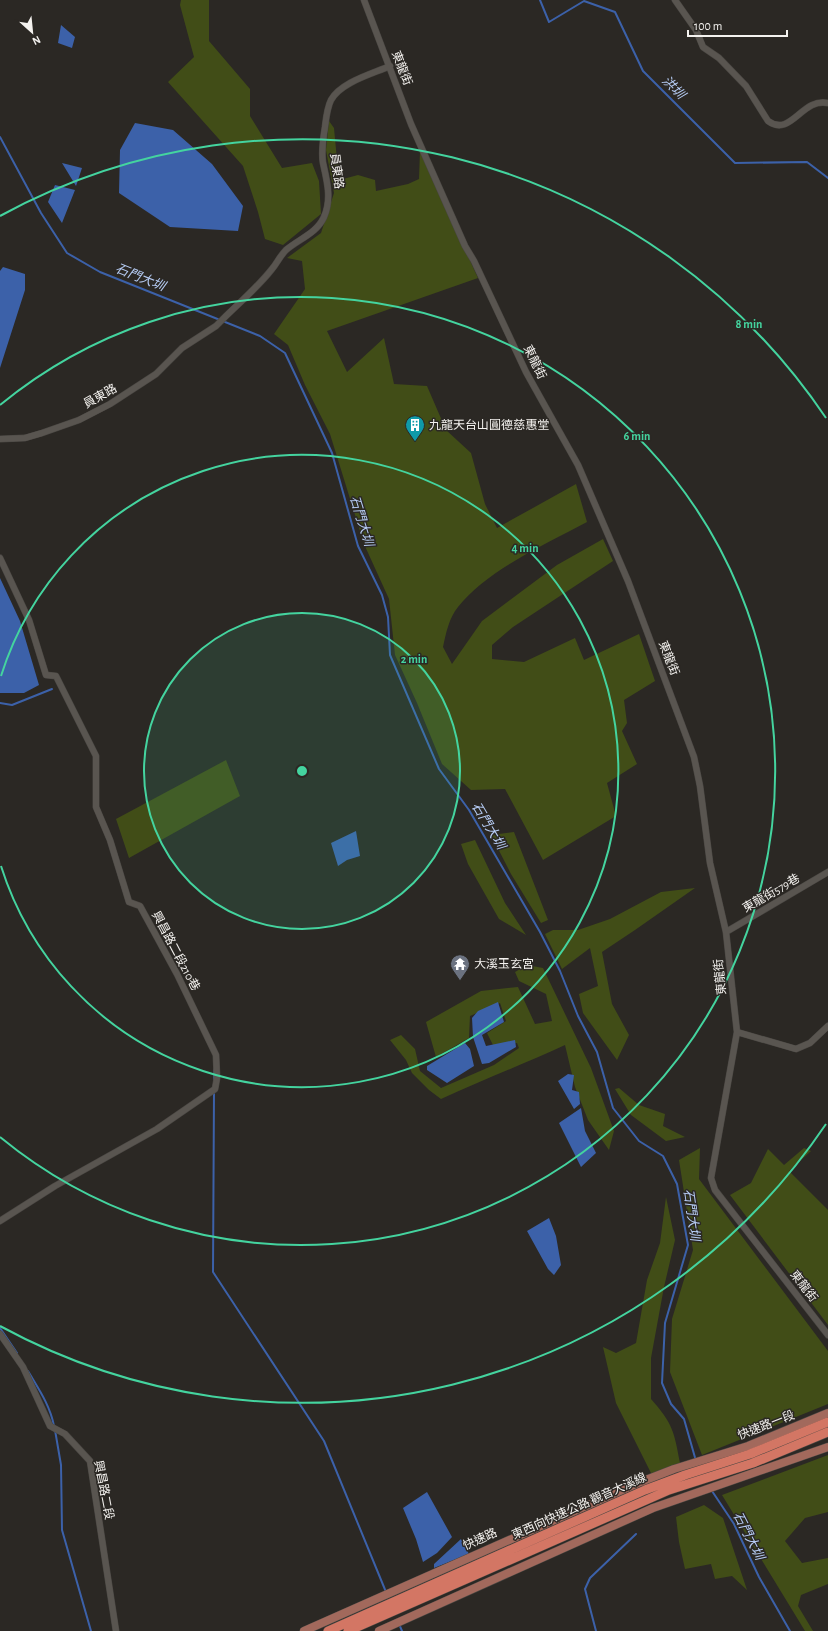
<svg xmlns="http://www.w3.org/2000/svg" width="828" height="1631" font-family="'Alegreya Sans','Noto Sans TC',sans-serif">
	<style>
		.green { fill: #414d17 }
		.water { fill: #3c61a9 }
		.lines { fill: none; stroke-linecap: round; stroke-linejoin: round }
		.stream { stroke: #3c61a9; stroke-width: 2 }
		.minor-casing { stroke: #4a4743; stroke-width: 7 }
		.major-casing { stroke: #4a4743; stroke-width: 9 }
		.highway-casing { stroke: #4a4743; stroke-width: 10 }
		.minor { stroke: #595550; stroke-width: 6 }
		.major { stroke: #a2695c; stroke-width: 8 }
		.highway { stroke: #d37664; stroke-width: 9 }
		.ring { fill: none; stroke: #44d49f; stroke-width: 2 }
		.labels { text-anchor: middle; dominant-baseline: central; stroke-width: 3; stroke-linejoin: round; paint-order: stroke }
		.street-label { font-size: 12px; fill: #f4f2ef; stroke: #2b2824 }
		.poi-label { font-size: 12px; fill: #f4f2ef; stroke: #2b2824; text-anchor: start }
		.water-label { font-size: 13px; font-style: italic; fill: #b5cbf3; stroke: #2b2824 }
		.centre { fill: #44d49f; stroke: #2b2824; stroke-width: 2 }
		.ring-label { font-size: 12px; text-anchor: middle; font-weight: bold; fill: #44d49f; stroke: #2b2824; stroke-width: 3; stroke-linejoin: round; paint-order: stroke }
	</style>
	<rect width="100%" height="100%" fill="#2b2824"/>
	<!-- green -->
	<path class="green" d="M181,0H209V41L250,89V116L282,168L312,163L319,181L321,214L283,245L265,239L258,212L243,166L168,82L194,57L180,5Z
		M329,121L334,128L337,160L343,179L358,175L375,180L376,191L408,184L419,179L420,151L478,278L327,331L347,372L384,338L394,384L427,386L446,430L471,453L485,504L497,528L576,484L587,522C546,544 487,570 458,607C449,618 446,633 443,647L452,664L482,621L557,565L603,539L613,561L513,627L492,645V659L524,662L575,638L584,660L639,634L655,681L624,700L627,723L622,731L637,764L607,783L616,816L543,860L505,789L471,790L442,764L417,703L395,655L389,599L364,544L330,434L305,385L288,345L274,334L305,289L302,261L287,258L321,233L334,193L326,150Z
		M226,760L240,796L129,858L116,819Z
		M514,832L548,920L541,923L511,874L491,835Z
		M475,840L505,903L526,935L499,919L468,864L461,844Z
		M695,888L635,930L602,952L612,1004L629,1035L617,1060L583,1013L579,994L598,986L590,948L562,969L545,934L553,930H578L610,919L661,892Z
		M527,965L543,968L591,1068L614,1131L609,1150L588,1120L575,1087L565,1045C524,1064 482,1080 441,1099L429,1090L412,1073L406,1060L390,1040L401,1035L415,1049L420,1071L441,1088L494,1065L519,1048L517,1043L493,1045L487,1033L506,1021L500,1003L470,1016L469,1038L436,1057L426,1022L481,991L518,987L535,1024L552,1021L546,994L519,981L515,972Z
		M619,1088L639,1105L665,1114L663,1126L685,1137L666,1141L631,1115L615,1089Z
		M700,1148L699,1179L828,1351V1404L702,1455L670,1372L672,1319L693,1250L679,1160Z
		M804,1148L811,1151L789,1171L828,1210V1325L730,1195L751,1183L768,1149L784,1165Z
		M666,1197L675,1240L664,1287L651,1358V1399C673,1424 674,1431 680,1463L652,1475L616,1403L603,1347L616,1353L636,1343L647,1280L660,1243Z
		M828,1455V1512L805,1518L785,1541L802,1563L828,1558V1584L801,1595L798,1606L813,1631H805L722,1495Z
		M704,1505L723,1518L747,1590L732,1576L715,1579L711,1564L685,1569L679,1542L676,1517Z"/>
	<!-- water -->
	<path class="water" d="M61,25L75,37L72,48L58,43Z
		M135,123L173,130L212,164L243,206L238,231L170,227L119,193L120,150Z
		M62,163L82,168L76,186Z
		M55,185L75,190L62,223L48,202Z
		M3,267L25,274V290L0,368V271Z
		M0,578L20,621L39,685L24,693H0Z
		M356,831L360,856L347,860L338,866L331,843Z
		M498,1002L504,1022L482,1035L486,1046L515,1040L516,1047L489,1063L482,1064L473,1037L472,1018L478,1011Z
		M465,1043L470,1049L474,1066L447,1083L427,1070V1066Z
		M568,1074L574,1075L572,1090L579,1092L580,1104L574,1109L558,1081Z
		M581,1108L585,1131L596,1153L581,1167L559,1123Z
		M549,1218L556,1236L561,1265L554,1275L548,1269L527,1231Z
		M427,1492L452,1537L437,1553L423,1562L416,1539L403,1508Z
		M461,1539L469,1554L434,1568V1564Z"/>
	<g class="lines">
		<!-- stream -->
		<path class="stream" d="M540,0L549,22L584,1L615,12L643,71L735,163L807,162L828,178
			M0,137L41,213L67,253L100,272L260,336L285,353L332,453L358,546L382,595L388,617L390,655L439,769L469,810L540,932L560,971L578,1016L597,1052L613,1108L639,1141L663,1156L677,1184L688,1245L665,1323L662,1383L671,1404L684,1419L696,1461
			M0,703L12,705L52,689
			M214,1081V1070
			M214,1092L213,1272L324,1441L386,1592
			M0,1328L17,1353
			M28,1371C38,1388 50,1405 54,1426
			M55,1430L61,1465L62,1530L91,1631
			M712,1491L734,1524L759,1577L790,1631
			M399,1624L402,1631
			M596,1631L585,1589L590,1578L636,1534"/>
		<defs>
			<path id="minor" d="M364,0L411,124L465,246L474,261L526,372L555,424L578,465L628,581L694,757L700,786L710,863L726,932L737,1032L711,1178L715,1190L828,1335
				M675,0L696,30L703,47L719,58L746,86L768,121C791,138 802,97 828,103
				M0,439L25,438L42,433L79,420L110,404L156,374L182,348L216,326L223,319C238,304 259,286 272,269C277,263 280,256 286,250C299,239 317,233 324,217C332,199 327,181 323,163C321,151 323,139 325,127C326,119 327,108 331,100C341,82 372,74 390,66
				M0,558L29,620L46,675L56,676L96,756V807L110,840L129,902L140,906L177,974L216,1055L217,1078L215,1089L157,1129L55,1186L0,1221
				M726,932L828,872
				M737,1032L796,1049L810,1043L828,1026
				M0,1334L23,1367L50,1426L65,1434L90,1461L116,1631"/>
			<path id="major" d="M304,1631L638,1483L674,1469L748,1446L828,1413
				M379,1631L653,1508L828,1447"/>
			<path id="highway" d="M328,1631L645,1490L685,1475L750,1454L828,1422
				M348,1631L669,1490L753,1463L828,1432"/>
		</defs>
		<!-- minor casing -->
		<use href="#minor" class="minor-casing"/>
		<!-- major casing -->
		<use href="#major" class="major-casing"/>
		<!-- highway casing -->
		<use href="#highway" class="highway-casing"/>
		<!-- minor -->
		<use href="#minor" class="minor"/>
		<!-- major -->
		<use href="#major" class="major"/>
		<!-- highway -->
		<use href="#highway" class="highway"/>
	</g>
	<!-- distance rings -->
	<circle cx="302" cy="771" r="158" fill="#44d49f" fill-opacity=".12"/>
	<g class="ring">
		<circle cx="302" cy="771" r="158"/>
		<path d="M1 676A316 316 0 1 1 1 866"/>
		<path d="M0 405A474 474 0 1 1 0 1137"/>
		<path d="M826 1124A632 632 0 0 1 0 1326M0 216A632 632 0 0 1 826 418"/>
	</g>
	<!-- icons -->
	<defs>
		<symbol id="building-pin" viewBox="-11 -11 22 30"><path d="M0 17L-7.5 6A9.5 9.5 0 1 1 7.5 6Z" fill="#0f9aa8" stroke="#2b2824"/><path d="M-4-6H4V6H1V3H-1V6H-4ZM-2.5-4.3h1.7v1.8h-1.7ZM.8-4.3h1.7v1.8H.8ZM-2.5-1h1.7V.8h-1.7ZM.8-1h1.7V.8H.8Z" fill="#fff"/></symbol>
		<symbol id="temple-pin" viewBox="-11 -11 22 30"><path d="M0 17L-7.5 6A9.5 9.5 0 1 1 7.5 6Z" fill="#6b7280" stroke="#2b2824"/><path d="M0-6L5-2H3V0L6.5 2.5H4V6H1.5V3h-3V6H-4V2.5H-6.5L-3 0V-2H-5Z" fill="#fff"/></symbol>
	</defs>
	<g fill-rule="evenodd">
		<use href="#building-pin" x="404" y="414" width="22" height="30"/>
		<use href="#temple-pin" x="449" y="953" width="22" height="30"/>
	</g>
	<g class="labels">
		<!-- street labels -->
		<g class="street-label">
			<text transform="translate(402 68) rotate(69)">東龍街</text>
			<text transform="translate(337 171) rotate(82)">員東路</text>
			<text transform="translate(535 362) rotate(64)">東龍街</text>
			<text transform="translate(100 396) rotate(-29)">員東路</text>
			<text transform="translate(669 658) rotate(69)">東龍街</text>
			<text transform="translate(771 893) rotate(-30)">東龍街579巷</text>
			<text transform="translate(176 951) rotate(62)">興昌路二段210巷</text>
			<text transform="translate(720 977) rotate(-96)">東龍街</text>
			<text transform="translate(804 1286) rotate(52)">東龍街</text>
			<text transform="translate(766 1425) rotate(-21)">快速路一段</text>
			<text transform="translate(104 1490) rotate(79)">興昌路二段</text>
			<text transform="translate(579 1506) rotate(-24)">東西向快速公路 觀音大溪線</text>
			<text transform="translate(480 1539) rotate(-24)">快速路</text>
		</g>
		<!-- poi labels -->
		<g class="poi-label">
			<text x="429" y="425">九龍天台山圓德慈惠堂</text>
			<text x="474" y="964">大溪玉玄宮</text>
		</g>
		<!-- water labels -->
		<g class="water-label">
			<text transform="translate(673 88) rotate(45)">洪圳</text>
			<text transform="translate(140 278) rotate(22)">石門大圳</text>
			<text transform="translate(361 521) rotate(73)">石門大圳</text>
			<text transform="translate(488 826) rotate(59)">石門大圳</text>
			<text transform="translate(691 1215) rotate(82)">石門大圳</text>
			<text transform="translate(748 1536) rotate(63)">石門大圳</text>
		</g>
	</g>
	<circle cx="302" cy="771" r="6" class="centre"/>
	<g class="ring-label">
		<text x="749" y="328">8 min</text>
		<text x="637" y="440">6 min</text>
		<text x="525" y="552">4 min</text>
		<text x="414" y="663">2 min</text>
	</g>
	<!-- north arrow -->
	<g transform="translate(32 32) rotate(153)" stroke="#2b2824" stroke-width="3" paint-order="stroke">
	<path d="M0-3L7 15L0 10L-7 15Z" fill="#f4f2ef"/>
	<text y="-6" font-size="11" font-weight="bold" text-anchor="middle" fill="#f4f2ef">N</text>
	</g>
	<!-- scale -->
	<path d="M688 30v6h99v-6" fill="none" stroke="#f4f2ef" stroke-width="2"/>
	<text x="694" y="30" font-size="12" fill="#f4f2ef" stroke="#2b2824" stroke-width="3" paint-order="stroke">100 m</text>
</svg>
